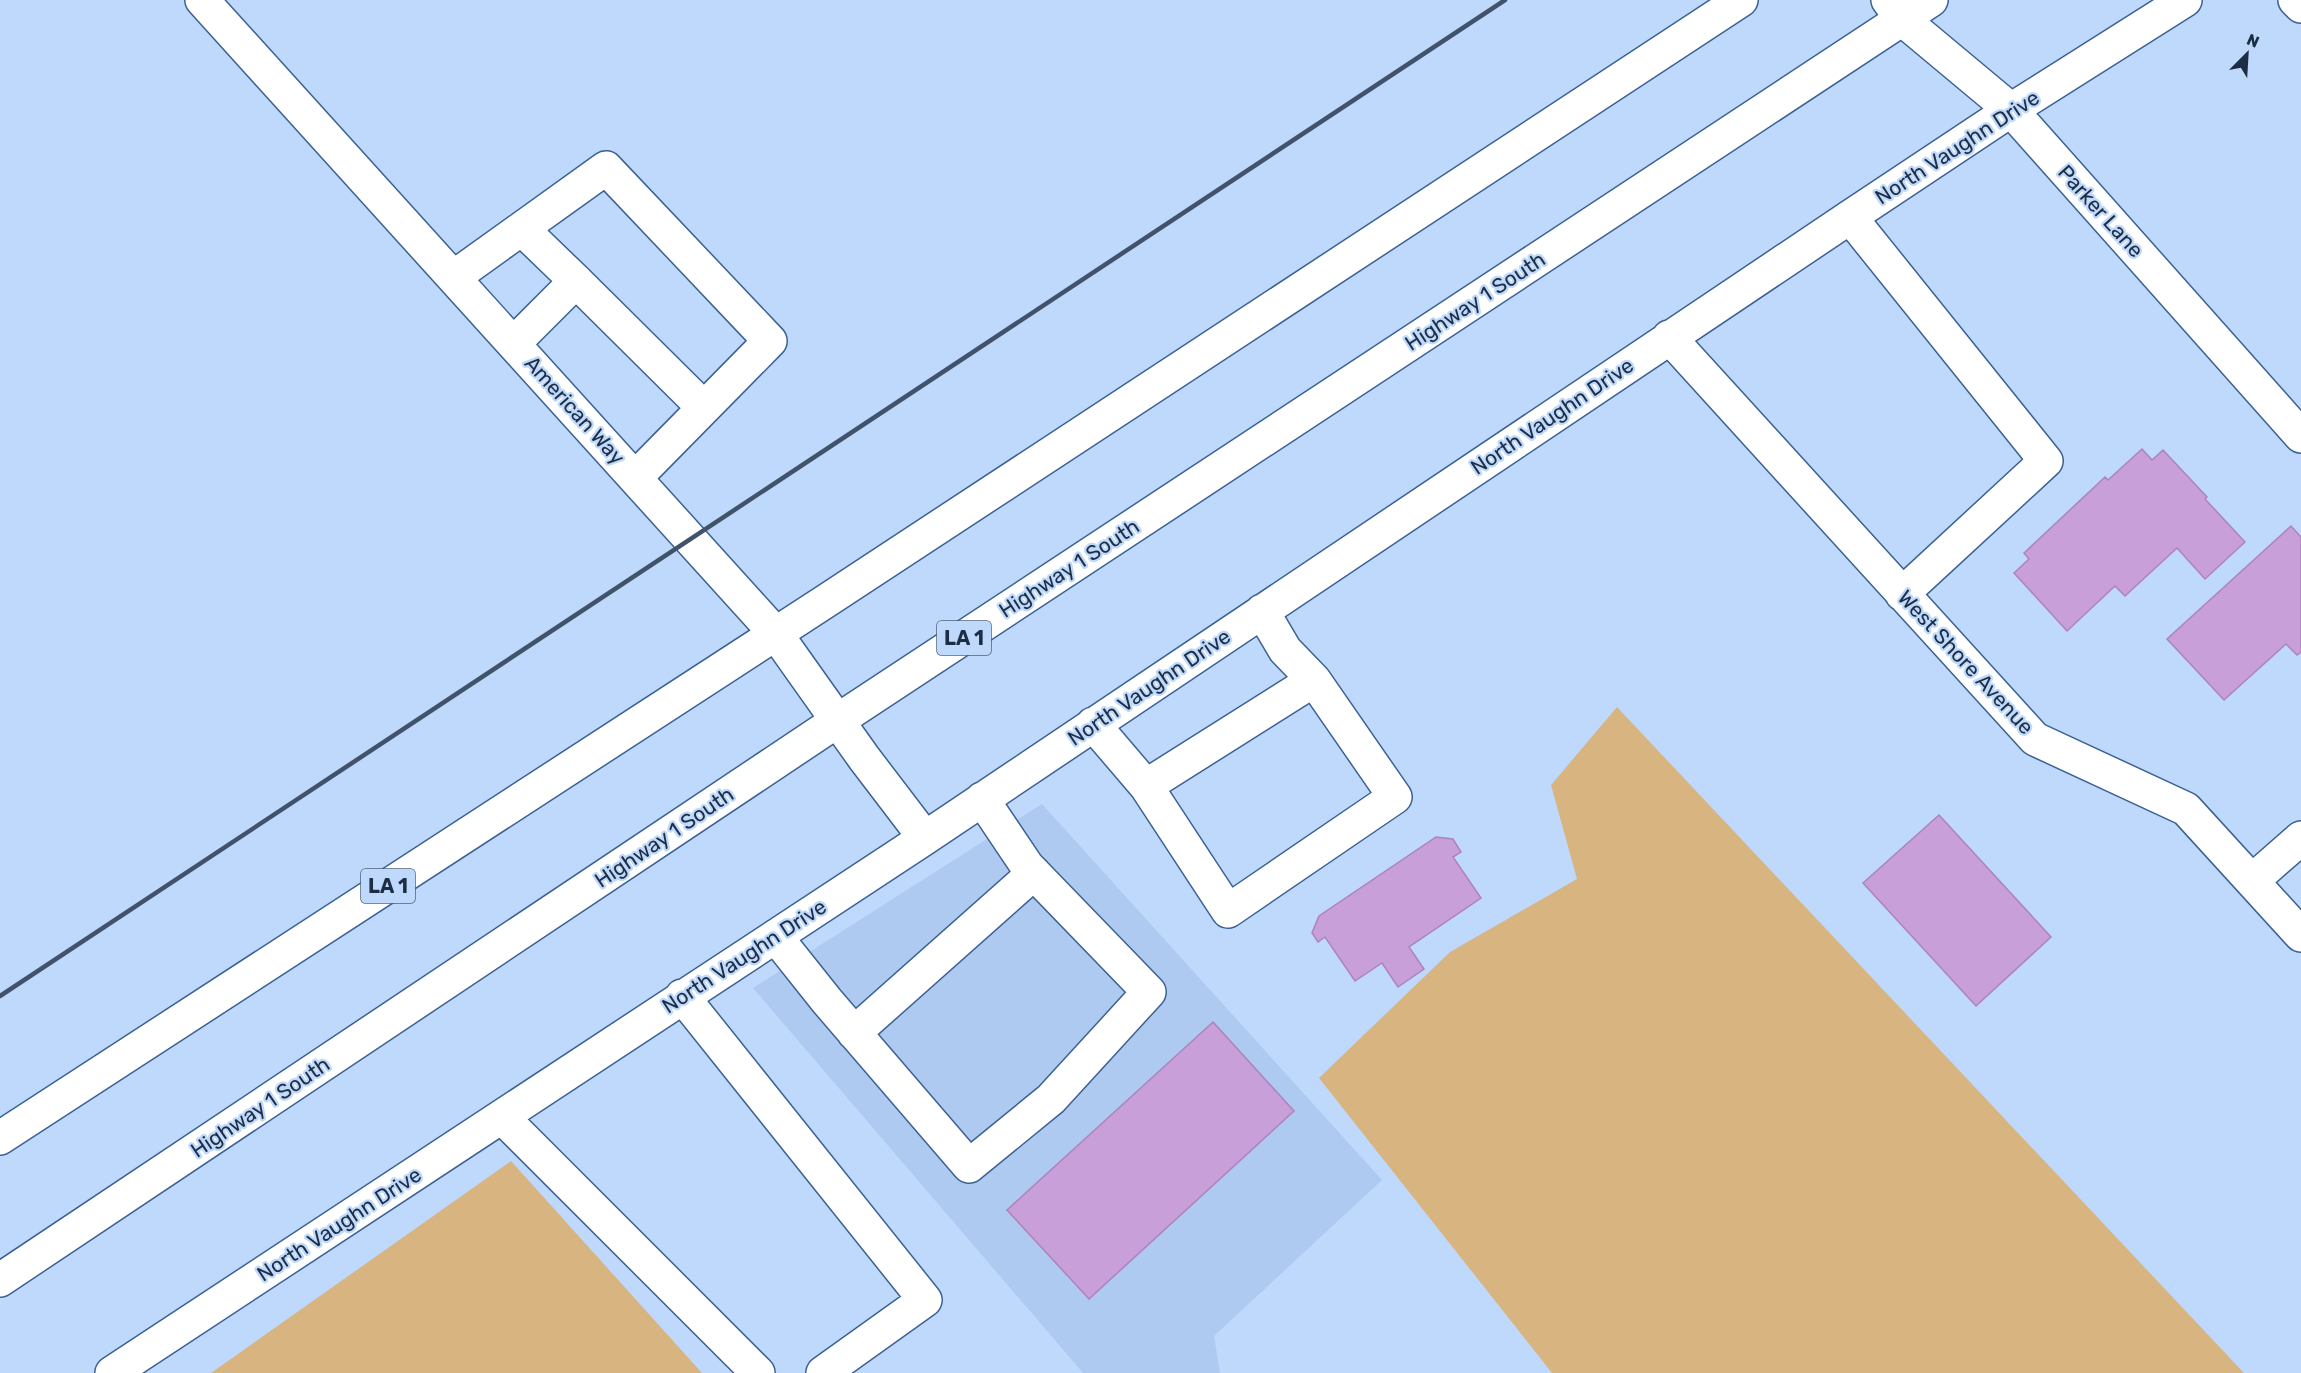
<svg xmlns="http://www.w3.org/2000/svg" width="2301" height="1373" font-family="Rubik,sans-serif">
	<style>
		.built { fill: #afcaf0 }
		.green { fill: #d8b480 }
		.building { fill: #c89fd9; stroke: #ac84bc; stroke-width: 1.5 }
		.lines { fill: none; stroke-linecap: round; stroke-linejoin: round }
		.minor-casing { stroke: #3b6194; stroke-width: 36 }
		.highway-casing { stroke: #3b6194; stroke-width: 36 }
		.minor { stroke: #fff; stroke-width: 33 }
		.highway { stroke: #fff; stroke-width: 33 }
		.rail { stroke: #40536b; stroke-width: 4.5 }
		.labels { text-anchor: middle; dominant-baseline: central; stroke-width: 4.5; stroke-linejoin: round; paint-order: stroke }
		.shield { fill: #bfd9fc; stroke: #4e617b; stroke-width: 1.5 }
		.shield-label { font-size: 20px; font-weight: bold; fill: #1d2e44 }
		.street-label { font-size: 21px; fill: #1d2e44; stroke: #bfd9fc }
	</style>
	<rect width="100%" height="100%" fill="#bfd9fc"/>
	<!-- built -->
	<path class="built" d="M1042,804L1382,1180L1214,1336L1220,1373H1083L753,988Z"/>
	<!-- green -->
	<path class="green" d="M1617,707L2244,1373H1552L1319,1078L1450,952L1577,879L1551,785Z
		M511,1161L702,1373H211Z"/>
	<!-- building -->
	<path class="building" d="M2142,449L2152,460L2163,450L2207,497L2205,499L2245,542L2205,579L2177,548L2125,596L2115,586L2067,631L2014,573L2029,559L2024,553L2105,477L2108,480Z
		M2291,526L2301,537V652L2297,655L2286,644L2224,700L2167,639Z
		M1939,815L2051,937L1976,1006L1863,883Z
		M1436,837L1453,839L1461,852L1453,857L1481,898L1409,947L1424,969L1398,987L1382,963L1355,981L1325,937L1318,942L1312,933L1319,916Z
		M1213,1022L1294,1111L1089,1299L1007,1210Z"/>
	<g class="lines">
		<defs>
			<path id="minor" d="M202,0L776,634L864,758L925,838
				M1888,0L1902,19L2011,110L2301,436
				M2295,0L2301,6
				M1850,217L2046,461L1902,594
				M454,277L606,168L770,341L636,477
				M576,281L704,408
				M1669,337L2035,739L2186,809L2301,935
				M514,343L576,281L522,229
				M1093,724L1146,786L1314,680L1285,650L1262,611
				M1146,786L1228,911L1395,797L1314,680
				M2252,881L2301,838
				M776,937L827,1001L969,1166L1051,1099L1149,992L1027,866L982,799
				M682,996L925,1300L823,1373
				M854,1033L1034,873
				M502,1117L758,1373
				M112,1373L925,838L1850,217L2011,110L2185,0"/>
			<path id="highway" d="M0,1138L826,601L1741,0
				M0,1280L837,721L1931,0"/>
		</defs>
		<!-- minor casing -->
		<use href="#minor" class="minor-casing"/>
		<!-- highway casing -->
		<use href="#highway" class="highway-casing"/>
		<!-- minor -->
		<use href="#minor" class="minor"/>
		<!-- highway -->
		<use href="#highway" class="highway"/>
		<!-- rail -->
		<path class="rail" d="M0,996L1505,0"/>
	</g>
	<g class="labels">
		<!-- shield labels -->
		<g class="shield">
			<rect x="937" y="621" width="54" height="34" rx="4.5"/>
			<rect x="361" y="869" width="54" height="34" rx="4.5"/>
		</g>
		<g class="shield-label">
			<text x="964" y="638">LA 1</text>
			<text x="388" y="886">LA 1</text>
		</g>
		<!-- street labels -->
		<g class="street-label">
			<text transform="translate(1957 147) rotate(-33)">North Vaughn Drive</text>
			<text transform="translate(2101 211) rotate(48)">Parker Lane</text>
			<text transform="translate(1475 301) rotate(-33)">Highway 1 South</text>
			<text transform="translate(575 410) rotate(48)">American Way</text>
			<text transform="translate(1552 416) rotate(-34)">North Vaughn Drive</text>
			<text transform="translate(1069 568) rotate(-33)">Highway 1 South</text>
			<text transform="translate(1966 662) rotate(47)">West Shore Avenue</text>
			<text transform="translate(1149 687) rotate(-34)">North Vaughn Drive</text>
			<text transform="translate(664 837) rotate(-34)">Highway 1 South</text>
			<text transform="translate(744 956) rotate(-33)">North Vaughn Drive</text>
			<text transform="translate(260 1107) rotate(-34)">Highway 1 South</text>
			<text transform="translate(339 1224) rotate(-33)">North Vaughn Drive</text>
		</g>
	</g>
	<!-- north arrow -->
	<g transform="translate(2247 54) rotate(24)" stroke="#bfd9fc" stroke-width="4.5" paint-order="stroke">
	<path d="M0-4.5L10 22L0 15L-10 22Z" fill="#1d2e44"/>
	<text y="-9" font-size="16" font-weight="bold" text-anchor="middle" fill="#1d2e44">N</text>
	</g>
</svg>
